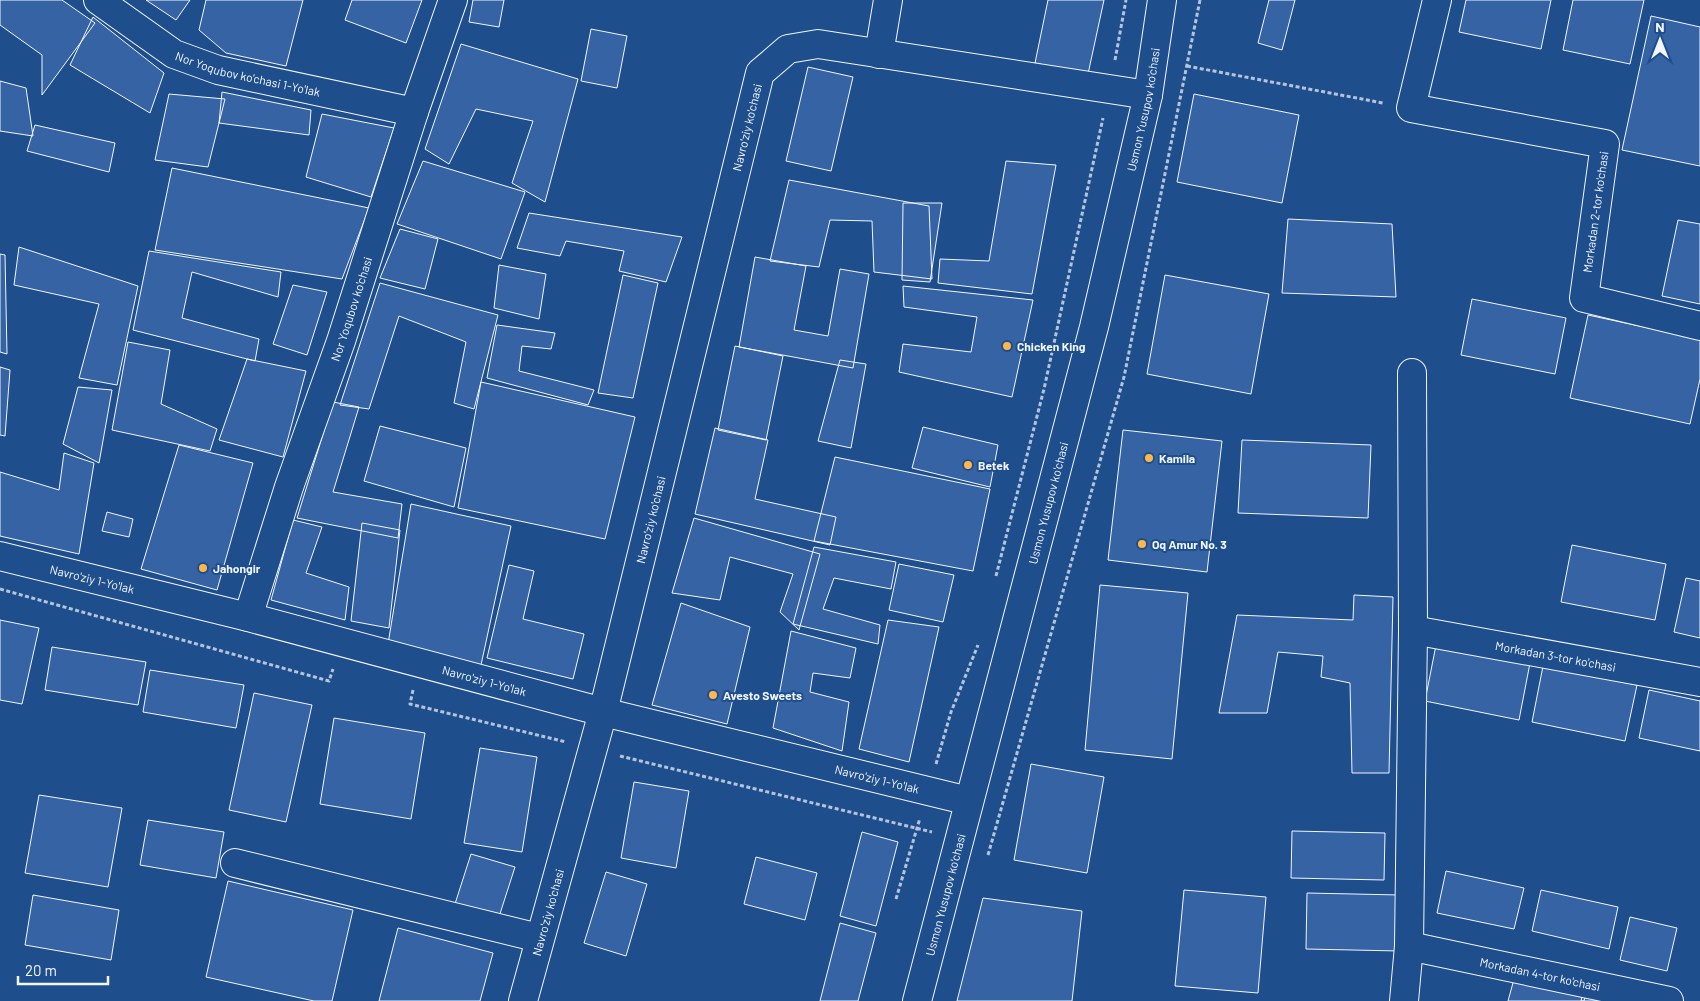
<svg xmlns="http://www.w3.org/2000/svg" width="1700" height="1001" font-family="Barlow,sans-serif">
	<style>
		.building { fill: #3563a3; stroke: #f2f6ff }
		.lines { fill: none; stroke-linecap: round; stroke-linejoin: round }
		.minor-casing { stroke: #f2f6ff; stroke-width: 30 }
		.major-casing { stroke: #f2f6ff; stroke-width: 30 }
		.path { stroke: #b3c4dc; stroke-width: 3; stroke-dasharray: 4 2.5; stroke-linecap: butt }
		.minor { stroke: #1f4e8c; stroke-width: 28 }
		.major { stroke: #1f4e8c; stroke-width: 28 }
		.poi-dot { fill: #ffb74d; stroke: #1f4e8c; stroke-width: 2 }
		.labels { text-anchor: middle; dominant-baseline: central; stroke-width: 4; stroke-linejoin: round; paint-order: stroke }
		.street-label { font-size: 12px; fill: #f2f6ff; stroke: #1f4e8c }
		.poi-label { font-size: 12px; font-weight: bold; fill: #f2f6ff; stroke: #1f4e8c; text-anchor: start }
	</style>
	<rect width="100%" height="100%" fill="#1f4e8c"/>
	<!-- building -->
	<path class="building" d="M0,0H62L95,23L42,95V55L0,25Z
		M146,0H190L176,20Z
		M206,0H303L286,66L226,53L199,30Z
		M352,0H422L406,43L345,20Z
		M473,0H504L499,27L469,22Z
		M1048,0H1104L1088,74L1035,63Z
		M1269,0H1295L1282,50L1258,43Z
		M1466,0H1551L1541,49L1459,32Z
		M1573,0H1644L1630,64L1563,50Z
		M1651,16L1700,27V166L1622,150Z
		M93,17L164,73L150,113L70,65Z
		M591,29L627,36L617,88L581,81Z
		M461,44L578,79L545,202L512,183L533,121L476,109L449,164L425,149Z
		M808,67L853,77L831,171L786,161Z
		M0,81L26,88L33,136L0,131Z
		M222,92L311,110L309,135L219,123Z
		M169,94L225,99L208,167L155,160Z
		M1194,94L1299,115L1282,203L1177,182Z
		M322,114L394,128L371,197L306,177Z
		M35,125L115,143L109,172L27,151Z
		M423,161L525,192L501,259L397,224Z
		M1006,161L1056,165L1032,294L938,283L940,259L989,261Z
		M172,168L369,208L342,279L155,250Z
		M789,180L929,206L932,279L874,272L872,221L830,220L819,267L770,261Z
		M903,203H942L930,282L902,280Z
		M529,213L682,237L666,282L619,271L624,251L566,241L560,256L517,248Z
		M1288,219L1392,224L1396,297L1282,293Z
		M1678,220L1700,224V304L1662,296Z
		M400,229L438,239L425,289L380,278Z
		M19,247L138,286L117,385L79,378L99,304L14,285Z
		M149,251L281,272L278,297L192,272L182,318L259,339L255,361L133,330Z
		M0,254L5,255L7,354L0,352Z
		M755,257L806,266L794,330L828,336L840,269L869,274L853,368L739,347Z
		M499,265L546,274L539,319L494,308Z
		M623,275L658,283L633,398L598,393Z
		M1165,275L1269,294L1251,394L1147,374Z
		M380,283L498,315L474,409L454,403L466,342L399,316L369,409L340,405Z
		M293,285L327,292L307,355L273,344Z
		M903,286L1033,300L1012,397L899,372L903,344L971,352L977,317L904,307Z
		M1472,299L1566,318L1555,374L1461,355Z
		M1588,315L1700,339V379L1690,424L1570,398Z
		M497,325L555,333L551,349L522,346L519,371L594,390L588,405L487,378Z
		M128,342L170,350L161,404L217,429L210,451L112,430Z
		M735,346L783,356L766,440L718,430Z
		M247,359L306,371L283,457L219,440Z
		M840,360L866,364L851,448L818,441Z
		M0,367L10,370L5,436L0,435Z
		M481,382L635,417L605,539L458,508Z
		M78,387L112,390L99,463L63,444Z
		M333,402L359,407L333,492L402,504L398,538L297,518Z
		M380,426L466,448L454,507L364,481Z
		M923,427L998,445L990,487L912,468Z
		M715,428L768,440L755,499L836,517L830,545L695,514Z
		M1123,430L1222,441L1207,572L1108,560Z
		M1242,440L1371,445L1368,518L1238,513Z
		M179,445L253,463L217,590L141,569Z
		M64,453L94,463L79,554L0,536V472L59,490Z
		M835,457L990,489L973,571L814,541Z
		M411,504L511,526L481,665L388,644Z
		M107,512L133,519L129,537L102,531Z
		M694,518L820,554L799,630L780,612L793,574L730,557L720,600L672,593Z
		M293,520L322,527L306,573L349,587L345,620L271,600Z
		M362,523L400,530L389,628L351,621Z
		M1572,545L1666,564L1655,620L1561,602Z
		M814,547L896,562L891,589L834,578L823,609L880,625L878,644L793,624Z
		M899,564L954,575L943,622L889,610Z
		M509,565L534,571L523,619L584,634L573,679L487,658Z
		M1686,578L1700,581V638L1674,632Z
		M1100,585L1188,593L1172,759L1085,750Z
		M1354,595L1393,597L1389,773H1352L1350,683L1321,677L1323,656L1278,652L1267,713H1219L1237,615L1353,620Z
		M681,603L750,627L727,724L652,705Z
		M0,620L39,628L22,704L0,700Z
		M888,620L939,627L909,762L859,749Z
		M791,631L856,648L850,678L813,673L810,692L849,702L842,751L773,728Z
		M1436,645L1530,663L1519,720L1425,701Z
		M52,647L146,662L138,705L45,690Z
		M1543,666L1637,685L1625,741L1532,722Z
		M150,670L244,685L236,728L143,712Z
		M1649,690L1700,701V751L1639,738Z
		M254,693L312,705L286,822L229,810Z
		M334,718L425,733L411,819L320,804Z
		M480,748L537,757L522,852L464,843Z
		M1031,764L1104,777L1087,873L1014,860Z
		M634,782L689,791L676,868L621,858Z
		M39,795L122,808L108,887L25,873Z
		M148,820L224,832L216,878L140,865Z
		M1292,831L1385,833L1384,880L1291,878Z
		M862,832L898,842L876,926L840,916Z
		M471,854L515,867L498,920L454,907Z
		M756,857L817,873L805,920L744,904Z
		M1446,871L1524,888L1514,929L1437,913Z
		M606,872L647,884L626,956L584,943Z
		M228,881L353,910L332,1001H314L206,977Z
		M1184,890L1266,897L1258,993L1175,986Z
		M1541,890L1618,907L1609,949L1532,931Z
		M1307,893L1400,895L1399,951L1306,949Z
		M33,895L119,910L111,960L25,945Z
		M983,898L1082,911L1072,1001H957Z
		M1630,917L1677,928L1667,971L1620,960Z
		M840,923L876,933L858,1001H820Z
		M398,928L493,953L480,1001H379Z
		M1514,979L1585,997L1584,1001H1508Z
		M1583,993L1619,1001H1581Z"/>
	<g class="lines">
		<defs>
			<g id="minor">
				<path id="s1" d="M98,0L174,54L218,70L414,112"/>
				<path d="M1437,0L1411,108L1605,144L1584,298L1700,326"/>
				<path d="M879,54L888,0"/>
				<path id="s2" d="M0,556L248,617L603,712L969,801"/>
				<path id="s3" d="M248,617L289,487L341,341L414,112L453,0"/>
				<path id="s4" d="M1413,630L1700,682"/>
				<path d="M235,863L539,938"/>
				<path id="s5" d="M1409,946L1669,1001"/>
				<path id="s6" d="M523,1001L603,712L760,73L788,49L818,44L1148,95"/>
				<path d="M1404,1001L1409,946L1413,630L1412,373"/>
			</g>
			<g id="major">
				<path id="s7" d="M917,1001L1094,327L1148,95L1162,0"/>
			</g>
		</defs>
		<!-- minor casing -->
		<use href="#minor" class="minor-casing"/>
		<!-- major casing -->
		<use href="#major" class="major-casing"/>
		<!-- path -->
		<path class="path" d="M1115,60L1126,0
			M1187,66L1383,103
			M996,576L1044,389L1103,118
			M0,589L329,681L333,669
			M413,690L410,704L566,742
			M620,756L932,832
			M936,764L951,712L978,645
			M988,855L1124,377L1200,0
			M896,899L920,818"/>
		<!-- minor -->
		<use href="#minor" class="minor"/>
		<!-- major -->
		<use href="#major" class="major"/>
	</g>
	<!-- markers -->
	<g class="poi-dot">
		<circle cx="1007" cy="346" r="5"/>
		<circle cx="1149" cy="458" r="5"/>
		<circle cx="968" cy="465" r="5"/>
		<circle cx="1142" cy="544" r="5"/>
		<circle cx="203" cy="568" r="5"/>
		<circle cx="713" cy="695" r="5"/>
	</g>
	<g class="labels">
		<!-- street labels -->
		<g class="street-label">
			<text stroke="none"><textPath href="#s1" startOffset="170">Nor Yoqubov ko'chasi 1-Yo'lak</textPath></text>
			<text stroke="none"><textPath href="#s7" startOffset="920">Usmon Yusupov ko'chasi</textPath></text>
			<text stroke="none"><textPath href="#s6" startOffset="902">Navro'ziy ko'chasi</textPath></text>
			<text transform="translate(1595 212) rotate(-82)">Morkadan 2-tor ko'chasi</text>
			<text stroke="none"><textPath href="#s3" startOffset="325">Nor Yoqubov ko'chasi</textPath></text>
			<text stroke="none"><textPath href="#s7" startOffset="515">Usmon Yusupov ko'chasi</textPath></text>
			<text stroke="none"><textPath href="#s6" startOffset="498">Navro'ziy ko'chasi</textPath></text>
			<text stroke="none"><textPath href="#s2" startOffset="95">Navro'ziy 1-Yo'lak</textPath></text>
			<text stroke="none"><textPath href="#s4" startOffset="145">Morkadan 3-tor ko'chasi</textPath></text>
			<text stroke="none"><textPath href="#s2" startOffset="500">Navro'ziy 1-Yo'lak</textPath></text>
			<text stroke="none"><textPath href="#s2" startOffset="905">Navro'ziy 1-Yo'lak</textPath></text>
			<text stroke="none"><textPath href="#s7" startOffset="110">Usmon Yusupov ko'chasi</textPath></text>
			<text stroke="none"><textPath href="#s6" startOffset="92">Navro'ziy ko'chasi</textPath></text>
			<text stroke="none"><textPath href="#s5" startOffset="134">Morkadan 4-tor ko'chasi</textPath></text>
		</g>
		<!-- poi labels -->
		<g class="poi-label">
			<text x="1017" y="346">Chicken King</text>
			<text x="1159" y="458">Kamila</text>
			<text x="978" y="465">Betek</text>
			<text x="1152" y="544">Oq Amur No. 3</text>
			<text x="213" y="568">Jahongir</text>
			<text x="723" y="695">Avesto Sweets</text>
		</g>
	</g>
	<!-- north arrow -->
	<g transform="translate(1660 40)" stroke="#1f4e8c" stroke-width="4" paint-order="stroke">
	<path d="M0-4L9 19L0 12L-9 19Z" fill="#f2f6ff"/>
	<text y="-8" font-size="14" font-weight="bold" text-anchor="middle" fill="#f2f6ff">N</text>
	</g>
	<!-- scale -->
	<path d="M18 976v8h90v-8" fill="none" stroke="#f2f6ff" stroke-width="2.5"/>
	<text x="25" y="976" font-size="15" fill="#f2f6ff" stroke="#1f4e8c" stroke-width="4" paint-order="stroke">20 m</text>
</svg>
